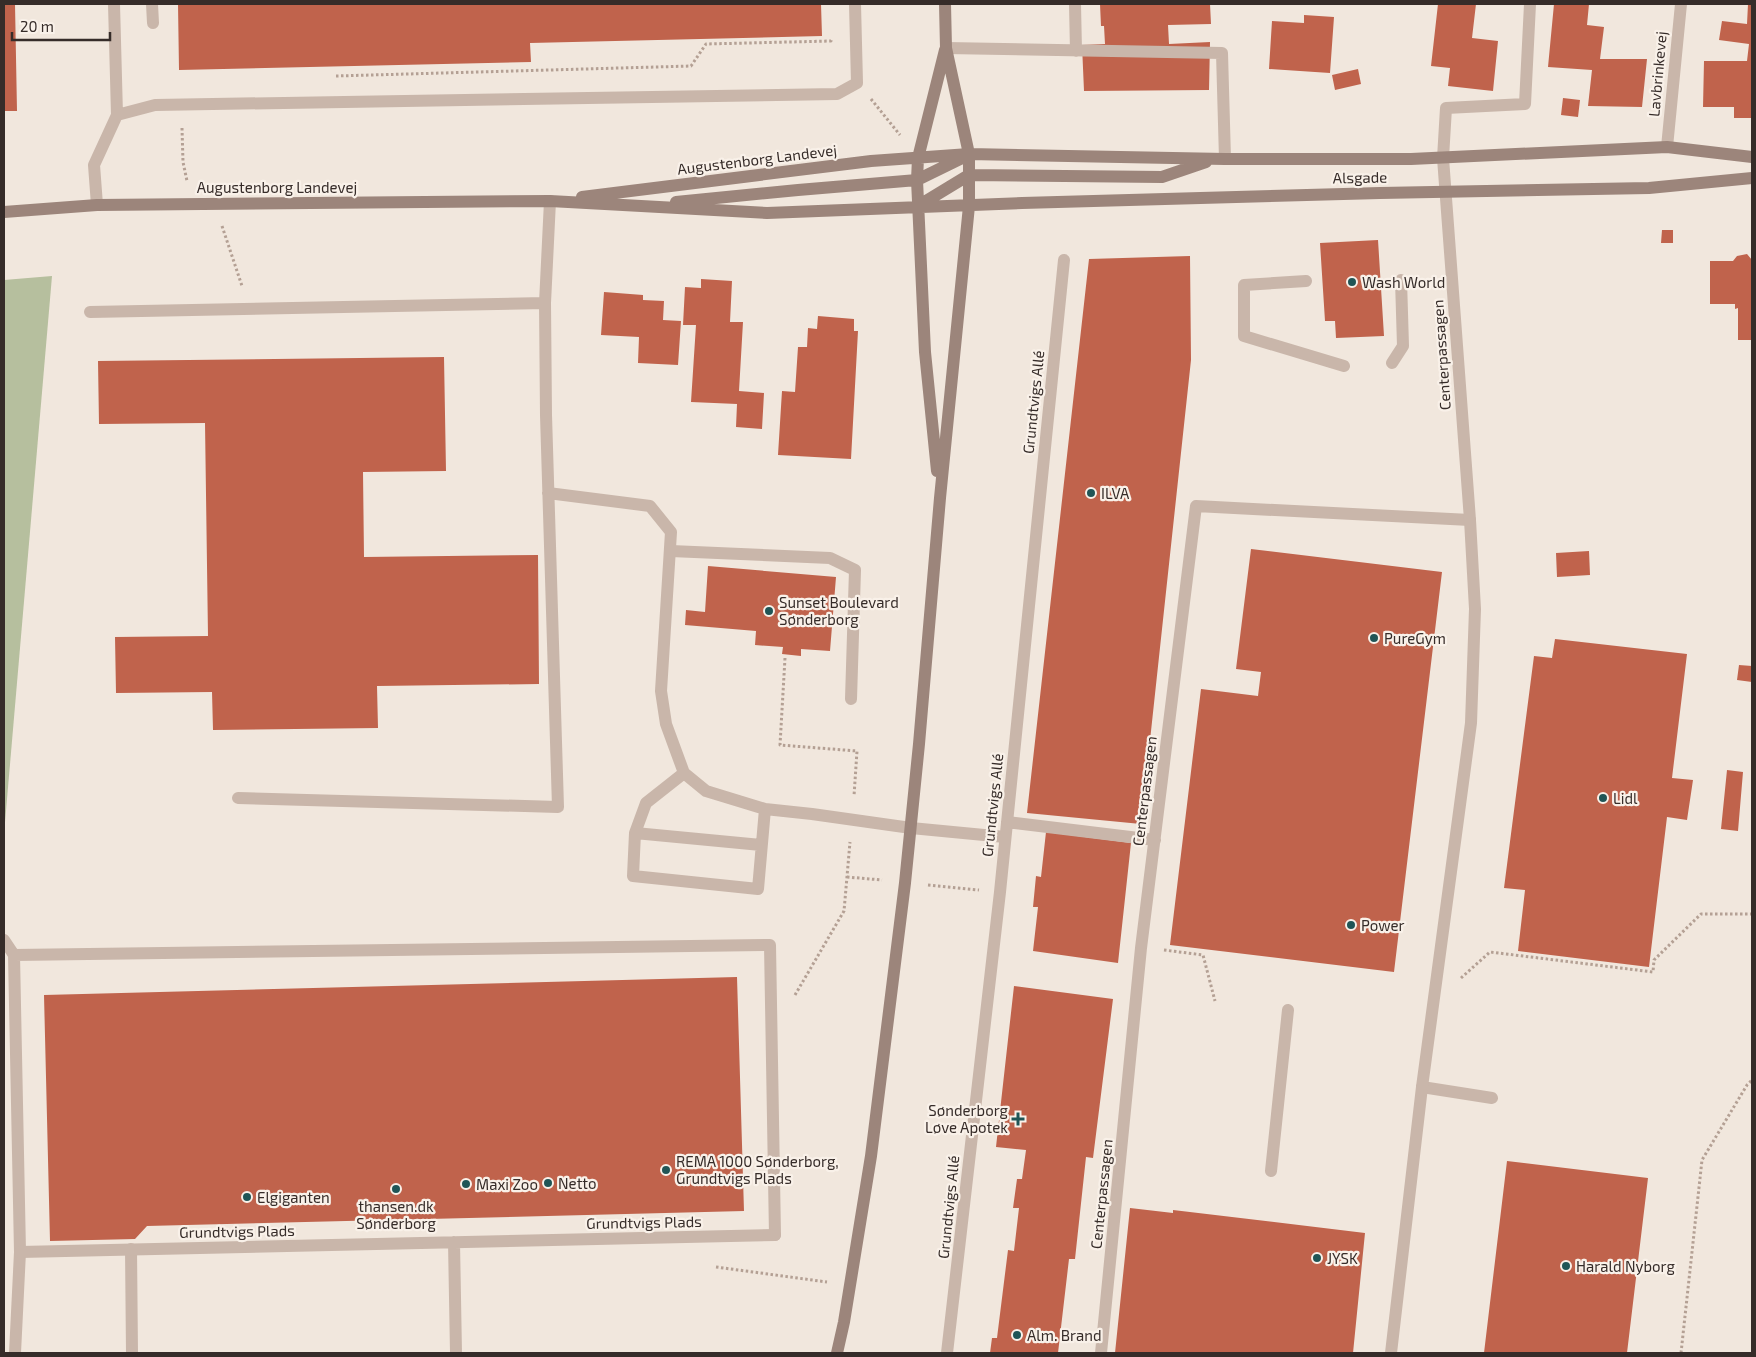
<svg xmlns="http://www.w3.org/2000/svg" width="1756" height="1357" font-family="'Exo 2',sans-serif">
	<style>
		.green { fill: #b6bf9e }
		.building { fill: #c0634c }
		.lines { fill: none; stroke-linecap: round; stroke-linejoin: round }
		.path { stroke: #b4a094; stroke-width: 3; stroke-dasharray: 2.5 2.5; stroke-linecap: butt }
		.lane { stroke: #c9b6aa; stroke-width: 12 }
		.street { stroke: #c9b6aa; stroke-width: 12 }
		.secondary { stroke: #9c857b; stroke-width: 12 }
		.poi-dot { fill: #205556; stroke: #f9f1e9; stroke-width: 2 }
		.labels { text-anchor: middle; dominant-baseline: central; stroke-width: 4.5; stroke-linejoin: round; paint-order: stroke }
		.street-label { font-size: 15px; fill: #362c29; stroke: #f9f1e9 }
		.poi-label { font-size: 15px; fill: #362c29; stroke: #f9f1e9; text-anchor: start }
	</style>
	<rect width="100%" height="100%" fill="#f1e7dd"/>
	<!-- green -->
	<path class="green" d="M52,276L4,834V280Z"/>
	<!-- building -->
	<path class="building" d="M4,4H15L17,111H4Z
		M178,4H821L822,36L530,43L531,62L179,70Z
		M1100,4H1210L1211,24L1168,25L1169,44L1210,42L1209,90L1084,91L1082,45L1105,44L1104,26H1101Z
		M1438,4H1476L1472,38L1498,41L1493,91L1448,86L1450,68L1431,66Z
		M1554,4H1589L1587,25L1604,27L1600,59H1647L1642,107L1588,106L1592,70L1548,67Z
		M1748,4H1752V118H1734V107H1703L1704,61H1747L1749,44L1719,40L1722,21L1747,24Z
		M1304,15L1334,17L1330,73L1269,69L1272,21L1304,23Z
		M1358,69L1361,84L1335,90L1332,75Z
		M1563,98L1580,100L1578,117L1561,115Z
		M1662,230H1673V243H1661Z
		M1378,240L1384,336L1336,338L1335,321H1325L1320,243Z
		M1747,254L1752,260V340H1738V308L1735,309V304H1710V261H1733L1737,256Z
		M1190,256L1191,360L1141,824L1027,813L1089,259Z
		M701,279L732,281L730,322H743L739,391L764,393L762,429L736,427L737,404L691,402L696,325H683L685,287L701,288Z
		M604,292L643,295V300L664,301L663,320L681,321L678,365L638,363L639,337L601,335Z
		M818,316L854,319V331H858L851,459L778,455L782,391L795,392L798,347H807L808,328L817,329Z
		M444,357L446,471L363,472L364,557L538,555L539,684L377,686L378,728L213,730L212,692L116,693L115,637L208,636L205,423L99,424L98,361Z
		M1251,549L1442,572L1394,972L1170,945L1201,689L1258,696L1261,672L1236,669Z
		M1589,551L1590,575L1557,577L1556,553Z
		M708,566L836,577L830,651L801,649V656L782,654L783,647L755,645L756,631L685,625L686,610L705,612Z
		M1555,639L1687,654L1672,778L1693,780L1687,820L1667,817L1649,967L1518,951L1525,890L1504,888L1534,656L1552,658Z
		M1739,665L1752,666V682L1737,680Z
		M1727,770L1743,772L1738,831L1721,829Z
		M1046,832L1131,843L1118,963L1033,951L1038,907H1033L1036,876L1041,877Z
		M737,977L744,1211L147,1226L135,1239L50,1241L44,995Z
		M1014,986L1113,999L1093,1158L1086,1157L1075,1259H1069L1058,1353H990L992,1338H997L1008,1250L1014,1251L1019,1208H1013L1017,1179H1022L1026,1150L996,1147Z
		M1507,1161L1648,1178L1627,1353H1484Z
		M1130,1208L1173,1213V1210L1365,1233L1353,1353H1115Z"/>
	<g class="lines">
		<!-- path -->
		<path class="path" d="M336,76L691,66L706,44L831,41V40
			M871,99L900,135
			M182,128L183,162L187,181
			M222,226L242,286
			M785,658L780,745L857,751L854,796
			M847,877L882,880
			M928,885L979,890
			M1164,950L1203,955L1215,1001
			M1461,978L1490,952L1653,972L1654,960L1701,914H1752
			M795,995L844,911L850,842
			M716,1267L827,1282
			M1681,1353L1702,1160L1747,1085L1752,1080"/>
		<!-- lane -->
		<path class="lane" d="M114,4L117,115
			M152,4L153,23
			M1075,4L1076,51
			M946,48L1222,53L1225,159
			M1443,158L1446,108L1525,104L1530,4
			M97,205L94,165L117,115L155,105L837,94L857,83L855,4
			M1306,281L1244,285V336L1344,366
			M90,312L545,303
			M1392,363L1403,346L1401,280
			M548,493L650,506L671,532L661,691L666,724L684,773L706,791L765,809L812,814L911,828L1005,837
			M671,551L830,558L855,570L851,699
			M684,773L646,803L635,833L633,876L758,889L765,809
			M238,798L558,807L546,415L545,303L550,201
			M1007,822L1155,840
			M635,833L761,845
			M4,940L14,955L20,1252L15,1353
			M14,955L770,945L775,1235
			M1422,1087L1492,1098
			M1271,1171L1288,1010
			M131,1249L132,1353
			M947,1353L1000,892L1064,260
			M1101,1353L1141,948L1196,506L1470,520"/>
		<!-- street -->
		<path class="street" d="M1667,147L1681,4
			M454,1242L456,1353
			M20,1252L775,1235
			M1391,1353L1422,1087L1471,723L1475,609L1470,520L1443,158"/>
		<!-- secondary -->
		<path class="secondary" d="M582,197L871,161L969,154L1225,159H1411L1667,147L1752,157
			M676,202L798,190L917,180L964,157
			M918,206L969,175L1162,177L1206,162
			M4,212L97,205L550,201L767,213L1022,203L1380,193L1649,188L1752,178
			M937,471L925,352L917,180L918,158L945,50
			M837,1353L844,1322L871,1156L905,883L919,744L940,498L969,206V154L946,48L945,4"/>
	</g>
	<!-- markers -->
	<g class="poi-dot">
		<circle cx="1352" cy="282" r="5"/>
		<circle cx="1091" cy="493" r="5"/>
		<circle cx="769" cy="611" r="5"/>
		<circle cx="1374" cy="638" r="5"/>
		<circle cx="1603" cy="798" r="5"/>
		<circle cx="1351" cy="925" r="5"/>
		<path d="M1015.5 1111.5h5v5h5v5h-5v5h-5v-5h-5v-5h5z"/>
		<circle cx="666" cy="1170" r="5"/>
		<circle cx="548" cy="1183" r="5"/>
		<circle cx="466" cy="1184" r="5"/>
		<circle cx="396" cy="1189" r="5"/>
		<circle cx="247" cy="1197" r="5"/>
		<circle cx="1317" cy="1258" r="5"/>
		<circle cx="1566" cy="1266" r="5"/>
		<circle cx="1017" cy="1335" r="5"/>
	</g>
	<g class="labels">
		<!-- street labels -->
		<g class="street-label">
			<text transform="translate(1657 74) rotate(-85)">Lavbrinkevej</text>
			<text transform="translate(757 159) rotate(-7)">Augustenborg Landevej</text>
			<text transform="translate(1360 177) rotate(-1)">Alsgade</text>
			<text x="277" y="187">Augustenborg Landevej</text>
			<text transform="translate(1441 355) rotate(-94)">Centerpassagen</text>
			<text transform="translate(1033 402) rotate(-84)">Grundtvigs Allé</text>
			<text transform="translate(1144 791) rotate(-83)">Centerpassagen</text>
			<text transform="translate(992 805) rotate(-84)">Grundtvigs Allé</text>
			<text transform="translate(1101 1194) rotate(-84)">Centerpassagen</text>
			<text transform="translate(948 1207) rotate(-84)">Grundtvigs Allé</text>
			<text transform="translate(644 1222) rotate(-1)">Grundtvigs Plads</text>
			<text transform="translate(237 1231) rotate(-1)">Grundtvigs Plads</text>
		</g>
		<!-- poi labels -->
		<g class="poi-label">
			<text x="1362" y="282">Wash World</text>
			<text x="1101" y="493">ILVA</text>
			<text x="779" y="602">Sunset Boulevard<tspan x="779" dy="17">Sønderborg</tspan></text>
			<text x="1384" y="638">PureGym</text>
			<text x="1613" y="798">Lidl</text>
			<text x="1361" y="925">Power</text>
			<text x="1008" y="1110" text-anchor="end">Sønderborg<tspan x="1008" dy="17">Løve Apotek</tspan></text>
			<text x="676" y="1161">REMA 1000 Sønderborg,<tspan x="676" dy="17">Grundtvigs Plads</tspan></text>
			<text x="558" y="1183">Netto</text>
			<text x="476" y="1184">Maxi Zoo</text>
			<text x="257" y="1197">Elgiganten</text>
			<text x="396" y="1206" text-anchor="middle">thansen.dk<tspan x="396" dy="17">Sønderborg</tspan></text>
			<text x="1327" y="1258">JYSK</text>
			<text x="1576" y="1266">Harald Nyborg</text>
			<text x="1027" y="1335">Alm. Brand</text>
		</g>
	</g>
	<!-- border -->
	<rect width="1756" height="1357" fill="none" stroke="#362c29" stroke-width="10"/>
	<!-- scale -->
	<path d="M12 32v8h98v-8" fill="none" stroke="#362c29" stroke-width="2.5"/>
	<text x="20" y="32" font-size="15" fill="#362c29" stroke="#f9f1e9" stroke-width="4" paint-order="stroke">20 m</text>
</svg>
